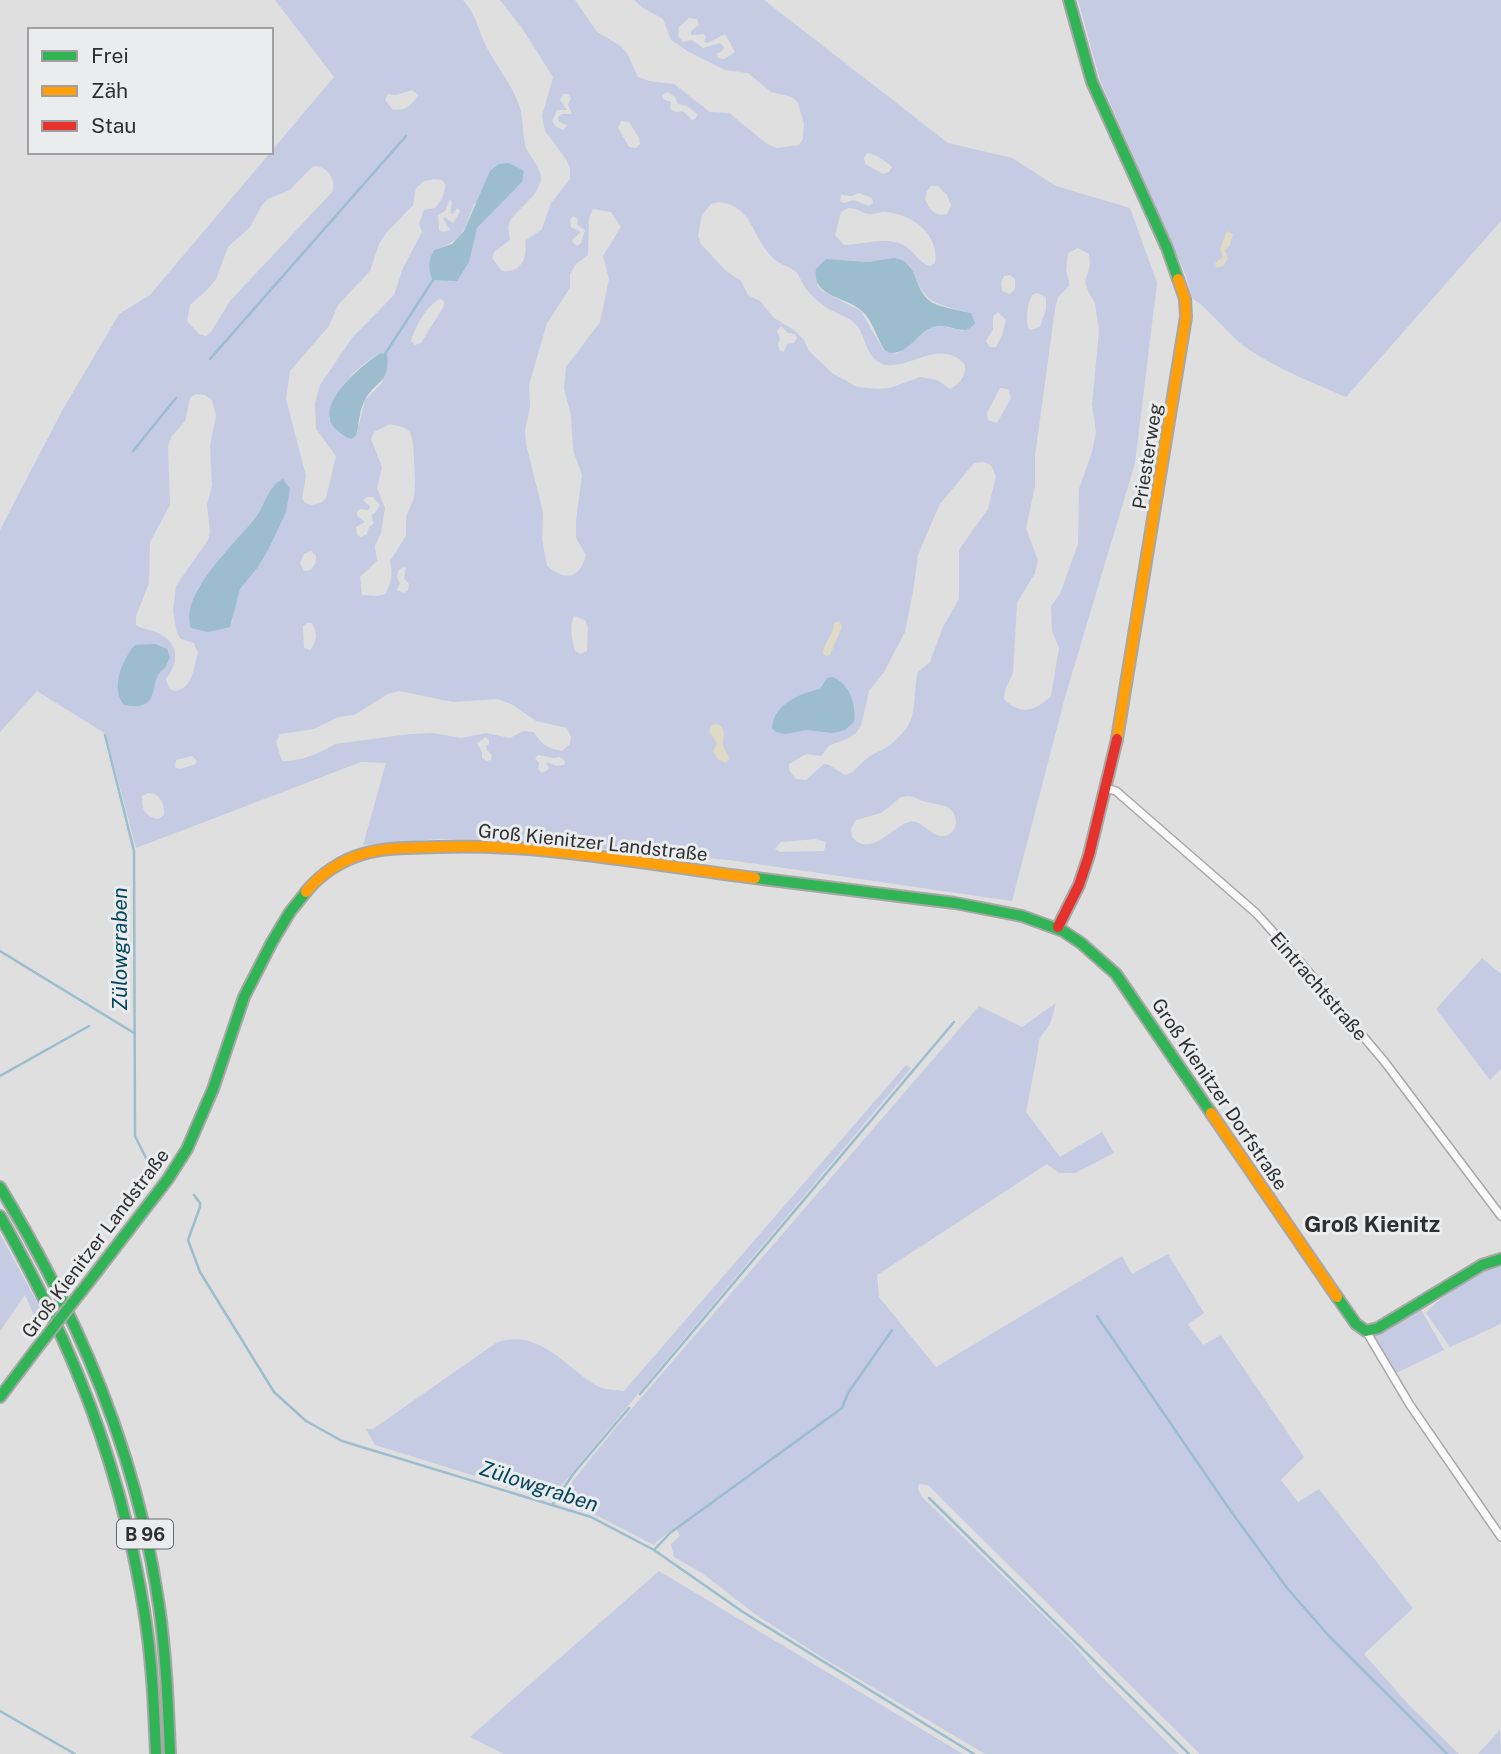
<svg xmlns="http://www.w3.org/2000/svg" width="1501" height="1754" font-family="'Public Sans',sans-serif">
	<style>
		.green { fill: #c4cbe2; fill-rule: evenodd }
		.sand { fill: #dfdac6 }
		.water { fill: #9bbdce }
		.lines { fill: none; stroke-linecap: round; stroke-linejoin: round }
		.stream { stroke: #9bbdce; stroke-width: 2.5 }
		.street-casing { stroke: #a7a7a7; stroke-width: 10 }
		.fast-casing { stroke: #a7a7a7; stroke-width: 14 }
		.slow-casing { stroke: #a7a7a7; stroke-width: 14 }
		.jam-casing { stroke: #a7a7a7; stroke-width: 14 }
		.street { stroke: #fafafa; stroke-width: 7 }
		.fast { stroke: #30b455; stroke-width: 10 }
		.slow { stroke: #ff9f0a; stroke-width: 10 }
		.jam { stroke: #e5322d; stroke-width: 10 }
		.fast-bridge-casing { stroke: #a7a7a7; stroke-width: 14; stroke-linecap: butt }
		.fast-bridge { stroke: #30b455; stroke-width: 10 }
		.labels { text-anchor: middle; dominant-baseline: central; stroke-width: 6; stroke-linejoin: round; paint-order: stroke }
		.shield { fill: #ebecee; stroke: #676869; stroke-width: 2 }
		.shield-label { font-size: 18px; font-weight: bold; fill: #2f2f30 }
		.street-label { font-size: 19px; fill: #2f2f30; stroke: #ebecee }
		.water-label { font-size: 21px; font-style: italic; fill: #034660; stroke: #ebecee }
		.quarter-label { font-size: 23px; font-weight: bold; fill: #2f2f30; stroke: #ebecee }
	</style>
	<rect width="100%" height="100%" fill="#dfdfe0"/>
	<!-- green -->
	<path class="green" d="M275,0H463C478,17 478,31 487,48C497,67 512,85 519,105C524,119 522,135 526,148C531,159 544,170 540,183C536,197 519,208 510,221L508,227L510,240L494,252L492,258L502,271C521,273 528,258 525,241L542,229L551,203L570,179V168L566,159L545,131L542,116L553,77L522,28L500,0H575L597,32L619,45L627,53L638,77L649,81L674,84L710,112L729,113L767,144L777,148L799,145L803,139L804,124L798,103L792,97L771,92L748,73L725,70L689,52L671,40L663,19L643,8L634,0H764L948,143L1012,158L1056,186L1130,208L1157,283L1135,463L1065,697L1012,901L729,860L491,839H439L363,845L386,763L361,762L136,848L106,734L37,691L0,732V530L62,411L119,314L150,295L334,77ZM689,18L697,19L699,25L691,31V35L704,34L706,38L704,42L708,43L725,34L735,52L724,59L718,58L717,54L723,50L724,47L720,43L703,48L692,40L683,42L678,36L679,27ZM412,90L418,95C411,106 406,110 393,110L385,100L388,94L396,95ZM668,92L675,97L678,104L687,106L697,114L696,118L692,120L683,111L676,112L670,109L671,102L663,99L662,95ZM563,94H568L571,98L568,105L572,114H562L558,117L559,122L567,125L563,130L556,127L552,121L557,110H567L560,100ZM621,121L629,122L639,138L640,144L636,148L629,147L618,128ZM867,153C874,153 887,162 892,167L889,172L883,174L865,164L864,157ZM316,166C329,168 335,179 333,191L230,301L211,332L206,336L199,334L187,321L190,305L208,289L216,279L228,247L250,227L262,205L268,199L290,190L312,167ZM434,179L442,180L446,185L442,199L435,208L424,210L419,223L422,232L403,268L394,295L352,338L320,385L315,403L316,429L336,456L326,498L321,503L311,505L305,503L302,498L306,476L286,399L290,371L329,326L338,305L370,271L379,244L387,232L413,205L416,188L424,181ZM522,182L477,228L473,242L434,250C464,240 464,231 474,204ZM931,186H938L947,195L951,205L947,214C934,217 931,210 925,200L927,191ZM859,193L872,198L873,203L869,206L854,200L844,203L840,201L841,195L852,196ZM450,199L452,203L450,213L453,214L457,208L460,211L453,223L445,217L443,219L450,230L443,232L439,230L438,215L445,211ZM719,202C753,206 751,236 772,257C778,264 787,265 795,271C799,274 800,279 803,284C808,293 818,302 826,307C836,314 850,316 858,327C864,335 865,347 872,356C896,386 936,331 965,365C966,376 960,384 950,389L937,380L920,377L890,388L878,389L857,387L832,373L809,351L804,340L794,330L774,318L760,301L748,295L741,281L726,271L701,244L698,236L702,215L711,204ZM848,208C860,208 862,214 869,214C875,215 880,211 886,212C912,214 940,235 935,263L930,266C920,263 917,256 909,249C892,234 864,245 844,245L835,235L841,212ZM593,209L611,212L621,227L603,256L609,279L600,322L566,367L564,388L571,416L573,450L582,475L576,521V538L586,555C579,580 566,581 547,566L542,539L543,512L526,444L525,430L530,407L529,385L547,323L570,288V274L576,264L588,255L589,218ZM573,216L578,219L577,225L585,230L581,243L577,246L572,242L573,239L581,232L571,227L570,220ZM1078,248L1089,254L1090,265L1085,282L1089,293L1095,303L1099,331L1092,404L1096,432L1092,452L1079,489L1078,544L1060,594L1051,606L1052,631L1059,648L1051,696C1036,711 1020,716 1004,699L1005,690L1013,673L1017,603L1035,573L1038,561L1026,528L1035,486V456L1055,309L1058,297L1069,286V281L1066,270L1068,253ZM826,259L868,262L894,259L910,265C926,305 931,302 971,313L963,331L938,325L931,328L897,354L884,351L861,311L822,291L817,285ZM1010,275L1015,279V289L1010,294L1002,291L1001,282L1004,276ZM1037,293L1046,297V309L1040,327L1031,330L1028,328C1026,317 1027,305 1032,295ZM440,299L444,301V306L421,343L415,345L411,341C415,327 427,305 440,299ZM998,312L1006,320L1002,335L996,347H990L986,341L993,329V316ZM781,326L788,333L795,334L797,338L794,343L787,344L784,352L780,351L778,345L780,338L777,331ZM379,353L387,354L382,383L365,400L359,425L329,420C333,389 355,369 379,353ZM1000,388L1008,389L1011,398L997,423L988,420L987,413ZM196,394L205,395L212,400L216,416L210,445L212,485L207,505L210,532L208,540L176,586L173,611L177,633L181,639L194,643L198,653C193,667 194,689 174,691L169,688L166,679C177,664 181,647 162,635C154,630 144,630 136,625V616L149,583L150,542L170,505L168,447L171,437L185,421L190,398ZM390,424L403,427L410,432L413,442L415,481L414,498L406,517V536L390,561C393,574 392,582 385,594L378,596L362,595L360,577L377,561L375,546L381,533L385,508L377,488L382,467L371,439L374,432ZM983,462L991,465L996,476L988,509L959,550V599L943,627L930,662L918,672C910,706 922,719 890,745C882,751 873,753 866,759C858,766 855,773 845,775L829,765L824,764L806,780L796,779L789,770V764L806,754L821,756L830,745L847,739L856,733L861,726L869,691L884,672L905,632L913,592L918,555L925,538L940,504L974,463ZM274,486L275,533L258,567L240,589L235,603L232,623L198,588L258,514ZM367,497H373L380,505L375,513L371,515L374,523L369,527L367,534L361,537L357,535L356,527L365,522L357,516V512L360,509L369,510L370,506L363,500ZM311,551L316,556V562L311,570L304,571L300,563L304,554ZM403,567L406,568L404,578L409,584L408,590L404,593L397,590L400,583L397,578L398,571ZM574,616L585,620L588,627L587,651L580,654L575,651C572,640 569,627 574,616ZM307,623H312C318,634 317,641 310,650L304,648L303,626ZM399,691L453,702L498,699L513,705L536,721L567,728L571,737L570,744L562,751C547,748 542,745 534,732L523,731L510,738L486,733L461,738L433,733L410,734L335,744C321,753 299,762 282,761L276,742L280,734L314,729L338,717L354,715L388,694ZM486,737L489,740V744L486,746L487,750L492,755L491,760L486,761L482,758V752L477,743ZM538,755L554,758L560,757L565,761L564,765L557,766L546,762L549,769L542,773L538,769L539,763L535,758ZM192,756L197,761L194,765L179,769L175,767L176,760ZM148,793C160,793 165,804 164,815L158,819C145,817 141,809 142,796ZM908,796C914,796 917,799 923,801C937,806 955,802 956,822C956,827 953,832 948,835C933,842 923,818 909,822C894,825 871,859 852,837L851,829L856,820L881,813L901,797ZM815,839L826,842L824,851L780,852L775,849L781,842Z
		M1078,0H1501V221L1346,397C1311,382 1275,368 1244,346C1225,332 1212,311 1192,298L1186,276L1100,80Z
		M1482,958L1501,974V1069L1490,1080L1436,1009Z
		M1056,1003C1054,1010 1052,1021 1048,1027C1041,1037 1038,1037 1038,1050L1026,1112L1060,1157L1102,1132L1114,1153L1075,1173H1059L1047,1164L877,1275L879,1297L936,1367L1122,1256L1132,1274L1168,1254L1204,1313L1188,1324L1203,1345L1221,1335L1304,1457L1281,1480L1298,1502L1319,1489L1413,1608L1364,1654L1408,1704L1459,1754H1200L956,1513L928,1485L919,1484L918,1489L922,1497L1072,1643L1099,1674L1179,1754H985L820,1656L755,1614L702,1573L674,1557L671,1544L680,1536L676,1528L658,1540L654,1545L600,1517L561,1502L573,1481L616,1427L979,1006L1022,1027Z
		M906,1065L911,1068L550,1499L375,1445L366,1429H373L496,1343C538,1327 565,1367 597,1386C605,1390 616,1390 624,1391Z
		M0,1234L44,1315L38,1324L25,1295L0,1331Z
		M1501,1264V1324L1450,1347L1426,1313C1445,1292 1475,1274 1501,1264Z
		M1419,1306L1444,1350L1392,1375L1368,1333Z
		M659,1571L963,1754H504L470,1737Z
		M1500,1730L1501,1754H1478Z"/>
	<!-- sand -->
	<path class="sand" d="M1227,231L1233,234L1230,245L1225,250L1228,259L1223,266L1216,268L1215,263L1223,257L1220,249Z
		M839,621L842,627L830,655L826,656L823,653C824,641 834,635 834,623Z
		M718,724C727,731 723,734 723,744C723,748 728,754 729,759L726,763L719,760L713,752L717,743L709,732L712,725Z"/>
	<!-- water -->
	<path class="water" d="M509,163L524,171L522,182L477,228L469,262L457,281L433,280C427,270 429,259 434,250L452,244L464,231L490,171L499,164Z
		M894,258C921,262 911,290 933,303C943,308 959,310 971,313L975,323C964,339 948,321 933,327C916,334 904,360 885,351C877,339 873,321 862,311C845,296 812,298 816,269L826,259L868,262Z
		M380,353L387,354C390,386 375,379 364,402C359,412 359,424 356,435L352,439C345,437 343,435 338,431C309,408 361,366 380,353Z
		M283,479L290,489L286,512L269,548L258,567L240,589L230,627L208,632L191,628C178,593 240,540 258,514C266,502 269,485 283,479Z
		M155,644L167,649L170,657L165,668C145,680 166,712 124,705C110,688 122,660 135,645Z
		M833,677C851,686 856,704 854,722L845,730L833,733L806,730L785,734L776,732L772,728C773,705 800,693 820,689L827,678Z"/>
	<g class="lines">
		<!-- stream -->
		<path class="stream" d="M385,354L433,280
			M210,359L406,136
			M133,451L176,398
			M105,735L134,851L135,1136L149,1164
			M0,951L134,1033
			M0,1076L89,1026
			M194,1195L200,1203V1207L188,1240L200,1272L274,1392L306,1421L342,1441L591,1517L654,1550L743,1612L974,1754
			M1097,1316L1230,1510L1287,1588L1329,1636L1447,1754
			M640,1394L954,1022
			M929,1498L1189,1754
			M553,1504L573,1474L629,1408
			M654,1550L670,1533L842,1408L848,1393L892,1330
			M0,1711L75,1754"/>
		<defs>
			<path id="street" d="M1105,788L1116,791L1256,913L1301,963L1384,1061L1501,1216
				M1366,1331L1410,1405L1501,1537"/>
			<path id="fast" d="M1069,0L1092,82L1167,248L1178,279
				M755,878L955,903L1022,916L1063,931L1081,943L1116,974L1211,1113
				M0,1187C79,1318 137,1453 159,1606C166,1655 168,1704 170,1754
				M0,1216C73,1345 120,1463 144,1610C152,1658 154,1706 156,1754
				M88,1283L168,1179L187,1149L213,1089L244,997L272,942L290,912L306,892
				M1337,1297L1356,1324L1366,1331L1378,1328L1482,1265L1501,1259
				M0,1397L37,1348"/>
			<path id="slow" d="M1117,739L1186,317L1185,299L1178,279
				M306,892C320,874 342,860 363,854C386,847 413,848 437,847C542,843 651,865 755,878
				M1211,1113L1337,1297"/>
			<path id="jam" d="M1058,927L1079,885L1089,855L1117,739"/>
		</defs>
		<!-- street casing -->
		<use href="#street" class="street-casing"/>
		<!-- fast casing -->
		<use href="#fast" class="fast-casing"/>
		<!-- slow casing -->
		<use href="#slow" class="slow-casing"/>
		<!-- jam casing -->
		<use href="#jam" class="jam-casing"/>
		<!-- street -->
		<use href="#street" class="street"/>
		<!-- fast -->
		<use href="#fast" class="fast"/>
		<!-- slow -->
		<use href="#slow" class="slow"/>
		<!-- jam -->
		<use href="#jam" class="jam"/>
		<defs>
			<path id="fast-bridge" d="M37,1348L88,1283"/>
		</defs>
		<!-- fast-bridge casing -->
		<use href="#fast-bridge" class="fast-bridge-casing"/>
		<!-- fast-bridge -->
		<use href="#fast-bridge" class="fast-bridge"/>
	</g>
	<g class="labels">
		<!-- shield labels -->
		<rect class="shield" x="117" y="1519.5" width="56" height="29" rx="5"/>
		<g class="shield-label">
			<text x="145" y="1534">B 96</text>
		</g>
		<!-- street labels -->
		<g class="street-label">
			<text transform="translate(1147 456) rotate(-81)">Priesterweg</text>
			<text transform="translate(593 842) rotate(6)">Groß Kienitzer Landstraße</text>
			<text transform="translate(1319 986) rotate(49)">Eintrachtstraße</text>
			<text transform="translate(1220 1094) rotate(56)">Groß Kienitzer Dorfstraße</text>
			<text transform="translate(95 1243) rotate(-53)">Groß Kienitzer Landstraße</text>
		</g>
		<!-- water labels -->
		<g class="water-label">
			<text transform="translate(119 949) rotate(-90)">Zülowgraben</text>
			<text transform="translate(539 1486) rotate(18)">Zülowgraben</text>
		</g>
		<!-- quarter labels -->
		<g class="quarter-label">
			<text x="1372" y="1223">Groß Kienitz</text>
		</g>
	</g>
	<!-- legend -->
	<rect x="28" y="28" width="245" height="126" fill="#ebecee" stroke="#a0a0a2" stroke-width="2"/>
	<rect x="42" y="51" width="35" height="10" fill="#30b455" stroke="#a0a0a2" stroke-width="2"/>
	<text x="91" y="63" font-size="21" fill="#2f2f30">Frei</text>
	<rect x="42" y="86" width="35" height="10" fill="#ff9f0a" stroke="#a0a0a2" stroke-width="2"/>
	<text x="91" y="98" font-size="21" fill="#2f2f30">Zäh</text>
	<rect x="42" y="121" width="35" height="10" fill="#e5322d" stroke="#a0a0a2" stroke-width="2"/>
	<text x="91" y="133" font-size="21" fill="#2f2f30">Stau</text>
</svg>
